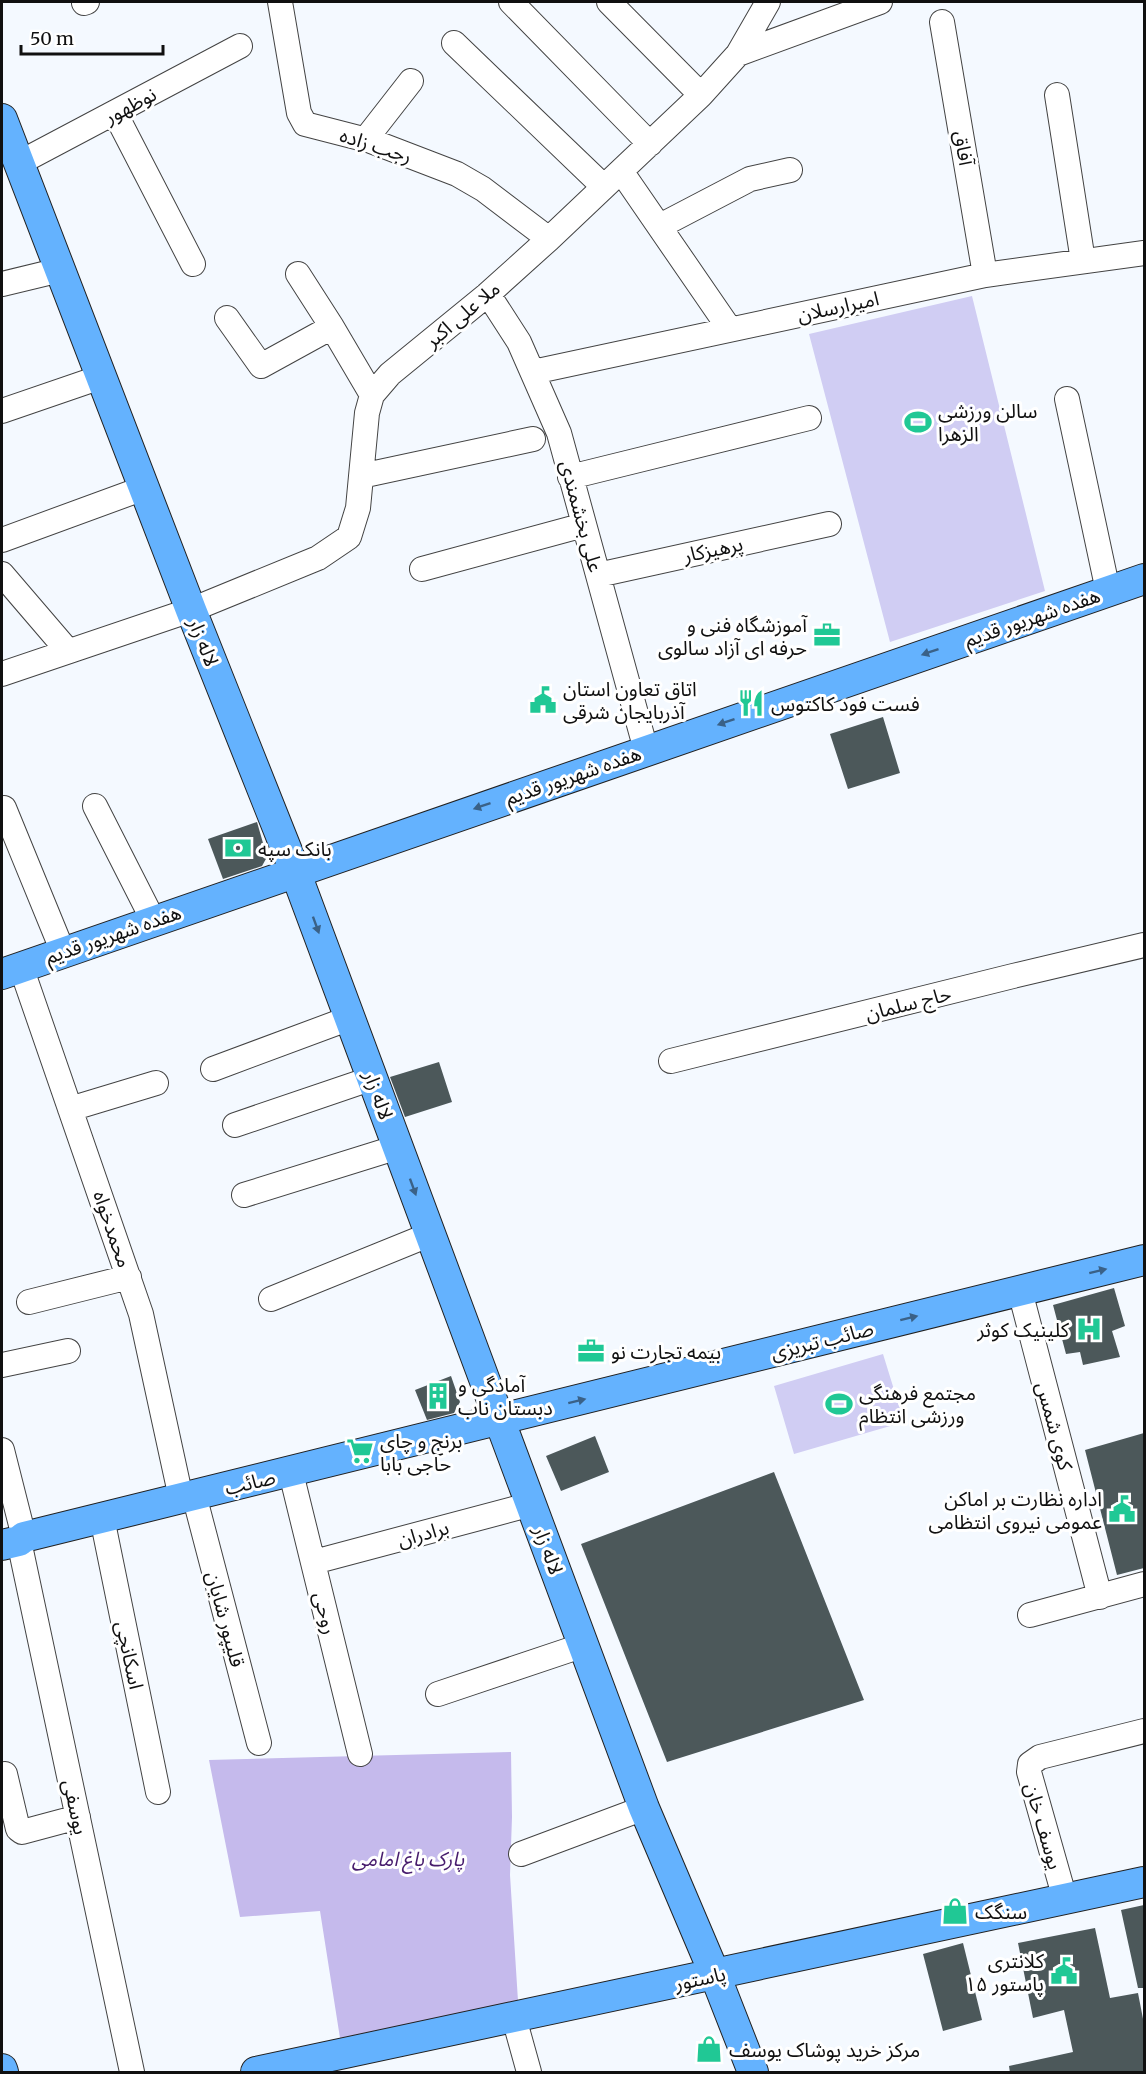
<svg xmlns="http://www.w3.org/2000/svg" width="1146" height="2074" font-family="Merriweather,'Noto Sans Arabic',serif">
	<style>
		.green { fill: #c5baec }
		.pitch { fill: #d0cdf3 }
		.building { fill: #4c585a }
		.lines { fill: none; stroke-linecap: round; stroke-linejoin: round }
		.minor-casing { stroke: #434343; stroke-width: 26 }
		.major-casing { stroke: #212121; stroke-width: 32 }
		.minor { stroke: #fff; stroke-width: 24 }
		.major { stroke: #64b2fe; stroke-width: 30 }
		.oneway { fill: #3a6187 }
		.labels { text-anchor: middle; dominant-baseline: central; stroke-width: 6; stroke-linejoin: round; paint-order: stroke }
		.street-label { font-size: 20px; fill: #101010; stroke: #fff }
		.poi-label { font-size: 20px; fill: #101010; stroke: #fff; text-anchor: start }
		.park-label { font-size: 20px; font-style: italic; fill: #471c6d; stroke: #fff }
	</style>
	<rect width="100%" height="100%" fill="#f4f9ff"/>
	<!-- green -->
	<path class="green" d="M511,1752L512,1817L510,1875L518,2001L340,2038L320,1911L240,1917L209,1760Z"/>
	<!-- pitch -->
	<path class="pitch" d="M972,296L1045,591L890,642L809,334Z
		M883,1354L904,1422L794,1454L774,1386Z"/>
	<!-- building -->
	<path class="building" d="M883,717L900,773L848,789L830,734Z
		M257,822L267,857L262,866L223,879L208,839Z
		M439,1062L452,1102L405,1117L390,1077Z
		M1114,1288L1125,1326L1112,1331L1120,1357L1083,1365L1080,1352L1066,1354L1053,1305Z
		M451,1376L460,1402L454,1413L427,1420L415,1390Z
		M1144,1433V1568L1117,1575L1085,1450Z
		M595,1436L609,1472L561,1491L546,1456Z
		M774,1472L864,1700L667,1762L581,1544Z
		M1144,1905V1988H1138L1121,1910Z
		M1095,1928L1110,1998L1138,1993L1144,2024V2073H1010L1009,2066L1073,2052L1064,2010L1033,2018L1018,1943Z
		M963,1943L982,2020L943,2031L923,1954Z"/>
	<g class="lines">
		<defs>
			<path id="minor" d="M280,2L299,113L305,124L371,141L457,174L483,189L549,239
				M511,2L650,144
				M609,2L701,95
				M84,3L87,2
				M942,22L985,275
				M454,43L604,187
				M738,54L880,2
				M1057,95L1083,261
				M115,113L193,264
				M365,140L411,81
				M19,163L240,46
				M621,171L729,328
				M660,226L750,179L790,170
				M298,274L332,327L372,395
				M2,284L60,270
				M488,294L519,342L559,433L646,750
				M227,318L261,366L332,327
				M533,372L985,275L1144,253
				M1067,399L1108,591
				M2,411L101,377
				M361,476L533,439
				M570,477L809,418
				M2,540L144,488
				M422,569L584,525
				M2,574L68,651
				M598,575L829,524
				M2,674L191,610L318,558L349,537L358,508L367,413L372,395L390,374L488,294L549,239L701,95L738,54L768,2
				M95,806L153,920
				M4,808L63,952
				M21,967L141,1314L181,1498
				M671,1061L1013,976L1144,945
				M213,1069L350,1018
				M70,1109L156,1083
				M235,1125L373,1078
				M244,1195L398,1147
				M1020,1291L1100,1597
				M271,1299L431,1234
				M29,1302L129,1277
				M2,1365L68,1351
				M2,1450L24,1537
				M291,1473L360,1754
				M194,1495L259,1743
				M102,1518L158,1792
				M19,1541L132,2072
				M314,1562L532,1504
				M1030,1615L1144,1584
				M438,1694L584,1645
				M5,1774L18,1829L22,1832L78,1817
				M521,1854L644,1808
				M1065,1899L1029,1772L1030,1764L1040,1757L1144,1731
				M514,2018L529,2072"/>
			<path id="major" d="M2,119L191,610L295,871L644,1808L715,1975L753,2072
				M2,974L1144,579
				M2,1545L19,1541L24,1537L1144,1260
				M2,2069L3,2072
				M256,2072L1144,1882"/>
		</defs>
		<!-- minor casing -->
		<use href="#minor" class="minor-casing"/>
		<!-- major casing -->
		<use href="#major" class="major-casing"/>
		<!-- minor -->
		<use href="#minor" class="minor"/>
		<!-- major -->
		<use href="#major" class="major"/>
	</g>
	<!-- one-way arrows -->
	<defs><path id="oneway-solid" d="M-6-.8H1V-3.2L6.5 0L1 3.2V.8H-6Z" transform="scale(1.5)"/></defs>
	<g class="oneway">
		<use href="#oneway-solid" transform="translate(930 652) rotate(161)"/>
		<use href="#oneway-solid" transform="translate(726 722) rotate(161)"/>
		<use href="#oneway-solid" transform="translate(482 806) rotate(161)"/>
		<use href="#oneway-solid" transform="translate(316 925) rotate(70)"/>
		<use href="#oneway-solid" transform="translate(413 1187) rotate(70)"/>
		<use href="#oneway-solid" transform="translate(1098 1271) rotate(-14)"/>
		<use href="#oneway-solid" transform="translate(909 1318) rotate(-14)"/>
		<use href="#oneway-solid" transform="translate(577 1401) rotate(-14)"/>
	</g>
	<!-- icons -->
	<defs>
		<symbol id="stadium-bare" viewBox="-9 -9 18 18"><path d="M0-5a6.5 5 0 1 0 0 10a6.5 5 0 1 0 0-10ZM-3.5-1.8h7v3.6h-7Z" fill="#20c895" stroke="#fff" stroke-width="2.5" paint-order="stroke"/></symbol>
		<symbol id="office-bare" viewBox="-9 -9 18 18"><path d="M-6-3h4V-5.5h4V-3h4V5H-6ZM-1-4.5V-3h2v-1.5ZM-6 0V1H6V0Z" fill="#20c895" stroke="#fff" stroke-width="2.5" paint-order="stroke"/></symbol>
		<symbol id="civic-bare" viewBox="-9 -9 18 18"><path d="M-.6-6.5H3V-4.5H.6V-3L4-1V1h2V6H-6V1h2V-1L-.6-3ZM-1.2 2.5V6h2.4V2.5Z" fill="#20c895" stroke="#fff" stroke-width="2.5" paint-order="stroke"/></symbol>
		<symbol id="restaurant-bare" viewBox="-9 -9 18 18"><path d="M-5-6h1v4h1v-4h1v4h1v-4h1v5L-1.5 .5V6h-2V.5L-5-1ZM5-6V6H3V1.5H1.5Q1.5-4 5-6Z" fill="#20c895" stroke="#fff" stroke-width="2.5" paint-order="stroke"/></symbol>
		<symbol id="bank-bare" viewBox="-9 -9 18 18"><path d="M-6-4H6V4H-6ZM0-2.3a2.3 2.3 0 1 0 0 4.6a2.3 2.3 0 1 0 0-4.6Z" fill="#20c895" stroke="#fff" stroke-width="2.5" paint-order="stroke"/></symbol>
		<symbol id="hospital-bare" viewBox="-9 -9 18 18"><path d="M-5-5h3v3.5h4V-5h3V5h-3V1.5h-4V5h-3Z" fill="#20c895" stroke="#fff" stroke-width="2.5" paint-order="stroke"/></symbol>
		<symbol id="building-bare" viewBox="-9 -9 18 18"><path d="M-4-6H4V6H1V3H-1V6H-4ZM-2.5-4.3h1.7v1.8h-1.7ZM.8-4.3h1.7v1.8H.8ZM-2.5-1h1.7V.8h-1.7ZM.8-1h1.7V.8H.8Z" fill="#20c895" stroke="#fff" stroke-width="2.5" paint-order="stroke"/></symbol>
		<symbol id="supermarket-bare" viewBox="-9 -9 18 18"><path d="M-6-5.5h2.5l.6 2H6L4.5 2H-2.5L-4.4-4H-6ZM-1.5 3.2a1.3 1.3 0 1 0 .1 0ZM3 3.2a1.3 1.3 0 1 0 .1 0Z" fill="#20c895" stroke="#fff" stroke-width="2.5" paint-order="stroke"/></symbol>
		<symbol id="shop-bare" viewBox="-9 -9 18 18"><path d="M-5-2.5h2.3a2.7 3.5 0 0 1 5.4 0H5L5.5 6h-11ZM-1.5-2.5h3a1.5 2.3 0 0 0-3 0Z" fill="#20c895" stroke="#fff" stroke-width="2.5" paint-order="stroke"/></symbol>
	</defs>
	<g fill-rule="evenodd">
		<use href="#stadium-bare" x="899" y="403" width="38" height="38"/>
		<use href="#office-bare" x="808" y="616" width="38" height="38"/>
		<use href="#civic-bare" x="524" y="681" width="38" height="38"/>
		<use href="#restaurant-bare" x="732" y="684" width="38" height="38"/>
		<use href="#bank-bare" x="219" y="829" width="38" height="38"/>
		<use href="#hospital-bare" x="1070" y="1310" width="38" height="38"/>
		<use href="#office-bare" x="572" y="1332" width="38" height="38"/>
		<use href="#building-bare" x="419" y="1377" width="38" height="38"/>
		<use href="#stadium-bare" x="820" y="1385" width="38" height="38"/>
		<use href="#supermarket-bare" x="341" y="1432" width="38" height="38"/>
		<use href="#civic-bare" x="1103" y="1490" width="38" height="38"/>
		<use href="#shop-bare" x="936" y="1892" width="38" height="38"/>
		<use href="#civic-bare" x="1045" y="1952" width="38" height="38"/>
		<use href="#shop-bare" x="690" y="2030" width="38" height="38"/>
	</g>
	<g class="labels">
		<!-- street labels -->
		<g class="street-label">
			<text transform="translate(130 105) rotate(-28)">نوظهور</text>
			<text transform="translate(376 145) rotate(18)">رجب زاده</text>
			<text transform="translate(964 148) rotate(80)">آفاق</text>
			<text transform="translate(838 306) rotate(-12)">امیرارسلان</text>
			<text transform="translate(462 314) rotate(-40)">ملا علی اکبر</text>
			<text transform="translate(582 516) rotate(75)">علی بخشمندی</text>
			<text transform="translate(713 549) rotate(-12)">پرهیزکار</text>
			<text transform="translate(1032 617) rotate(-19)">هفده شهریور قدیم</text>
			<text transform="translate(204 642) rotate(68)">لاله زار</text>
			<text transform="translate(573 775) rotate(-19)">هفده شهریور قدیم</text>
			<text transform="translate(113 934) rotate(-19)">هفده شهریور قدیم</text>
			<text transform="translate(908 1003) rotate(-14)">حاج سلمان</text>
			<text transform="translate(379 1095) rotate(70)">لاله زار</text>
			<text transform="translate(113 1229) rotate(71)">محمدخواه</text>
			<text transform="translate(822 1340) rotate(-14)">صائب تبریزی</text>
			<text transform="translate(1055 1426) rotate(75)">کوی شمس</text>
			<text transform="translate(250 1482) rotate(-13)">صائب</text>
			<text transform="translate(423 1533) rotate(-15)">برادران</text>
			<text transform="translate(549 1550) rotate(70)">لاله زار</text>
			<text transform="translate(326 1613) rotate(76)">روحی</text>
			<text transform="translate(226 1619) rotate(75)">قلیپور شایان</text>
			<text transform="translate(130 1655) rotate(78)">اسکانچی</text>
			<text transform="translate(76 1807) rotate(78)">یوسفی</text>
			<text transform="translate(1044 1826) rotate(74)">یوسف خان</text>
			<text transform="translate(700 1978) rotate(-12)">پاستور</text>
		</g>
		<!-- poi labels -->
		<g class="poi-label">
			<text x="938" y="410">سالن ورزشی<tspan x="938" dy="23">الزهرا</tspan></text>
			<text x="807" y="624" text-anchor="end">آموزشگاه فنی و<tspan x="807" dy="23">حرفه ای آزاد سالوی</tspan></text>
			<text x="563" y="688">اتاق تعاون استان<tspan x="563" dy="23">آذربایجان شرقی</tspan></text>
			<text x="771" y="703">فست فود کاکتوس</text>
			<text x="258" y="848">بانک سپه</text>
			<text x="1069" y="1329" text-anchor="end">کلینیک کوثر</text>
			<text x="611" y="1351">بیمه تجارت نو</text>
			<text x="458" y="1384">آمادگی و<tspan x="458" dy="23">دبستان ناب</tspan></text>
			<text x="859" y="1392">مجتمع فرهنگی<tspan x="859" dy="23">ورزشی انتظام</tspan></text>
			<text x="380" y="1440">برنج و چای<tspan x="380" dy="23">حاجی بابا</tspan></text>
			<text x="1102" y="1498" text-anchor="end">اداره نظارت بر اماکن<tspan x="1102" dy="23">عمومی نیروی انتظامی</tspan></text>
			<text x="975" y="1911">سنگک</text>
			<text x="1044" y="1960" text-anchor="end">کلانتری<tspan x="1044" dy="23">۱۵ پاستور</tspan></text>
			<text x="729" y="2049">مرکز خرید پوشاک یوسف</text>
		</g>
		<!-- park labels -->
		<g class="park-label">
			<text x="408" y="1858">پارک باغ امامی</text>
		</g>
	</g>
	<!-- border -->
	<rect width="1146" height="2074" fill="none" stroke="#101010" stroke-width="6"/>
	<!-- scale -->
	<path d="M21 45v9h142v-9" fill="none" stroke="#101010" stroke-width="3"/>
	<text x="30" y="45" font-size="18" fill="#101010" stroke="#ffffff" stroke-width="4.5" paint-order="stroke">50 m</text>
</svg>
